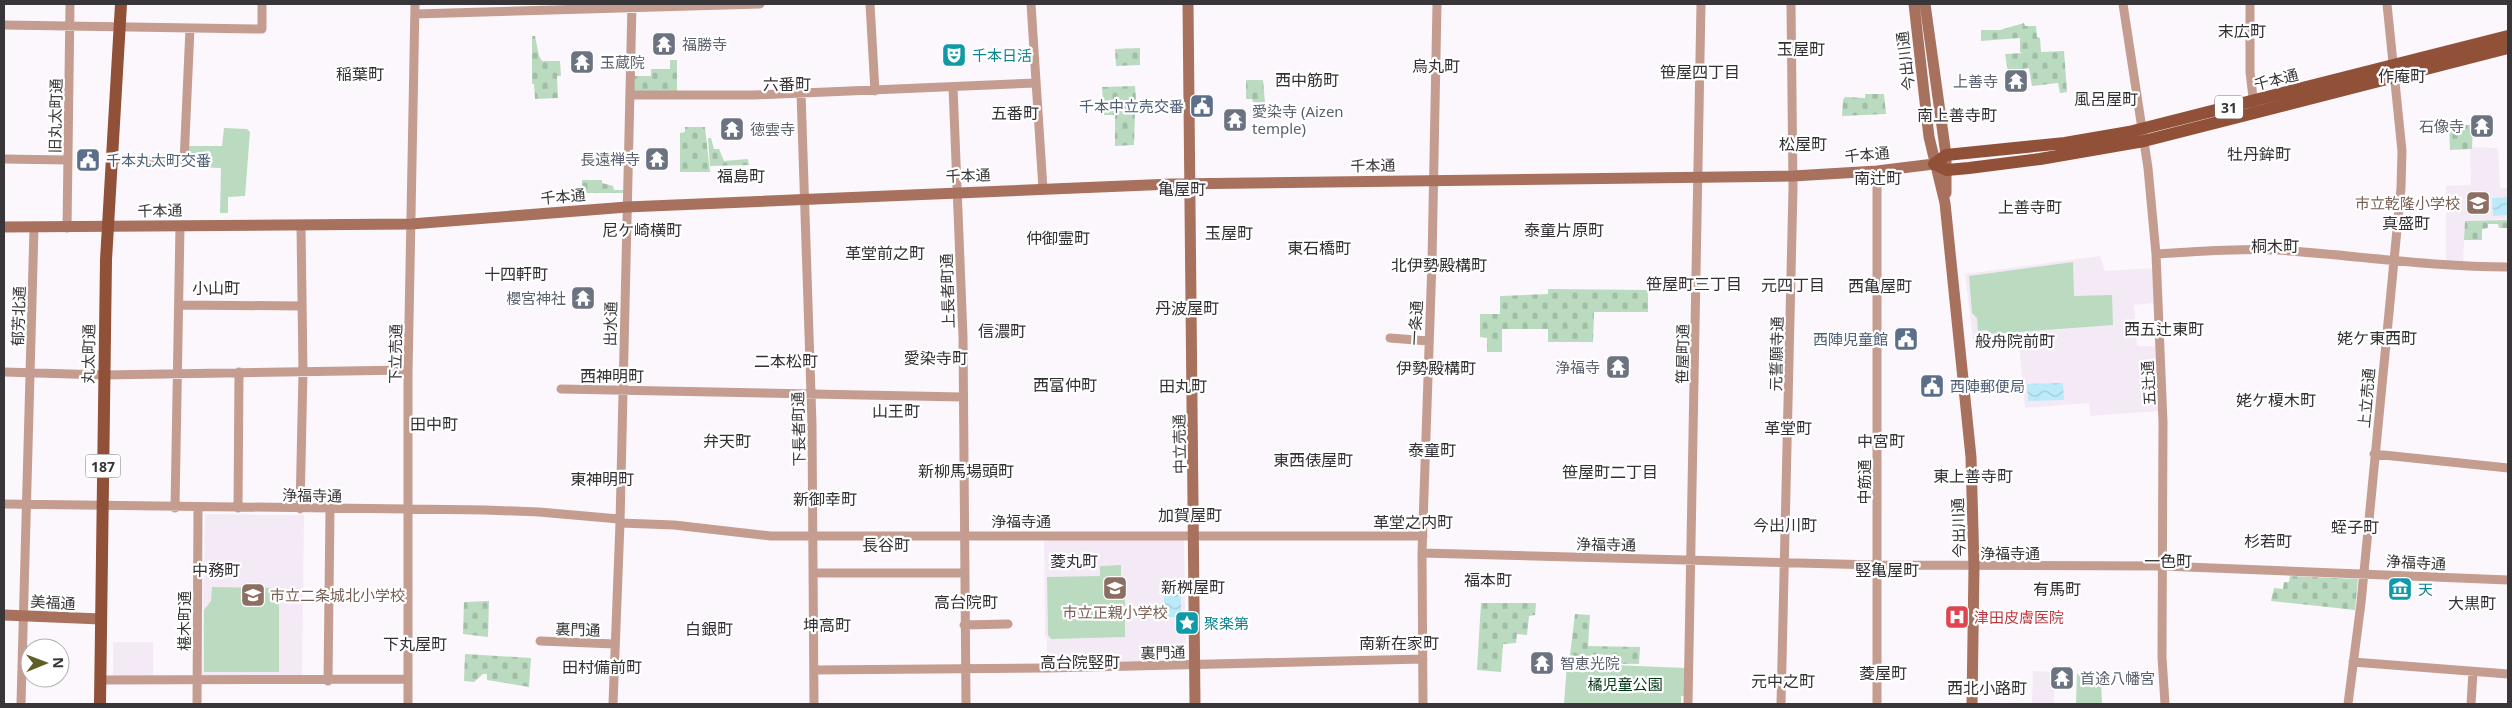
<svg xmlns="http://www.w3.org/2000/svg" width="2512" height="708" font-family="'Noto Sans','Noto Sans JP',sans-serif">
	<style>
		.built { fill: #f4eaf6 }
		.green { fill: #badbc0 }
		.cemetery { fill: url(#cemetery-stones) }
		.water { fill: url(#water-waves) }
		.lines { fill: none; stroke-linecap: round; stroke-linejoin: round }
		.street { stroke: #c49d90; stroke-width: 9 }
		.secondary { stroke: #a7715d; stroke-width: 11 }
		.primary { stroke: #915038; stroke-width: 12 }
		.labels { text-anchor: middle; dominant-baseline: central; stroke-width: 4.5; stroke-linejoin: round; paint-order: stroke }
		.shield { fill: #fff; stroke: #747274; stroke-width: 1 }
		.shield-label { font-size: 14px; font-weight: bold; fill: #383638 }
		.worship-label { font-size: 15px; fill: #5b616d; stroke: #fff; text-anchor: start }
		.culture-label { font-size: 15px; fill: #0d838f; stroke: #fff; text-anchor: start }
		.street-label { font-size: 15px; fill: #383638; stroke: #fff }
		.service-label { font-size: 15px; fill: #4e5e75; stroke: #fff; text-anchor: end }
		.education-label { font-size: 15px; fill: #785e54; stroke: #fff; text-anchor: end }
		.health-label { font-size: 15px; fill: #be3a42; stroke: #fff; text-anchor: start }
		.park-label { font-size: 15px; fill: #003614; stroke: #fff }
		.neighbourhood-label { font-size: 16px; fill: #333034; stroke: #fff }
	</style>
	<defs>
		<pattern id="cemetery-stones" width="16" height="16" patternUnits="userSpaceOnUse" patternTransform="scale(1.25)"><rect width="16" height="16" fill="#badbc0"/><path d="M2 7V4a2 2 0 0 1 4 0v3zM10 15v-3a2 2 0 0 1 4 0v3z" fill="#a1bda6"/></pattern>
		<pattern id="water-waves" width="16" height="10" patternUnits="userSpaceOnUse" patternTransform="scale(1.25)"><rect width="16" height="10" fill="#bdeaf9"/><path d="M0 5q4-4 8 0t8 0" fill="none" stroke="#a3c9d6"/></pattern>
	</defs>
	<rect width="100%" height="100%" fill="#fcf7fc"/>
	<!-- built -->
	<path class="built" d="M2473,147L2498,148L2500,188H2508V219L2465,221L2463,263L2446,261V186L2471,185L2470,150Z
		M2100,256L2105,271L2152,268L2154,303L2134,305L2137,346H2156L2159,411L2090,416L2089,403L2025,408L2019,345L1974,347L1965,274Z
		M205,514L304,515L302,676L202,675Z
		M1044,537H1179L1184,540L1186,646H1148V663L1051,664L1047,652V637H1045Z
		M113,642H153V677L113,676Z
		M2033,671L2055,672L2054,704H2032Z"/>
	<!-- green -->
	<path class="green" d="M224,128L247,129L250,132L245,196L228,197V213H220L221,168L192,167L187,163L188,146H222Z
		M2073,262L2074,296L2112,295L2113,325L1993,334L1986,330L1978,331L1977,318L1972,313L1969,276Z
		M1121,565V580L1125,581V637L1051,639L1048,635L1047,577L1100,576V566Z
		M212,587L279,588V672H204V610L211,601Z
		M1567,663L1685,668V696H1681V704H1564Z
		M2077,674H2109L2110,677L2101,678L2102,704H2076Z"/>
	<!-- cemetery -->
	<path class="cemetery" d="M2024,23L2025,26H2036L2037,37L2040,38L2041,52L2064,51L2067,92L2060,93L2058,83L2032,86L2029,68L2008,71L2005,54L2023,53L2020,52V38L1981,41V30H2000Z
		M532,36H535L539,56L542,61H560L561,76H557L558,98L535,99L534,84H532Z
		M1140,48V65L1116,66L1115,49Z
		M670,60H677V91H634V76H651V69H670Z
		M1246,80H1263L1265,103L1253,102L1252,99H1246Z
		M1135,86L1137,113L1135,114L1134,145L1115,146V115H1104L1102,87Z
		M1865,94H1884L1886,114L1842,116L1843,100L1845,97L1865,98Z
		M2449,125H2473L2472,149L2450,150Z
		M685,127H705L710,172H680V133L685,132Z
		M708,138H711L714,149H719L724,161L748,159L749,165L710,166Z
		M582,180H602V183L613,186L614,190H625V193H582Z
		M2508,220V228H2499L2498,224H2488V228L2482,229V240H2464L2465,221Z
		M1548,289L1648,290V312H1594L1593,342H1548V329H1502V352H1487V338L1480,337V314H1500V296L1548,294Z
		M2290,576L2358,579L2355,610L2271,601L2274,588L2283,589L2284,582H2289Z
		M489,601L488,637L463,634L464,602Z
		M1481,603H1536L1535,615L1529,616L1527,635L1517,634L1516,643L1503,644L1501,672L1477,670Z
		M1575,614L1590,615L1588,646L1640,647L1639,664L1569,663Z
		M465,654L531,658L529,687L487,680V674H483L474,682L464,681Z"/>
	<!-- water -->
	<path class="water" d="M2508,197V215L2493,216L2492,198Z
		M2063,383L2064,400L2028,401L2027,384Z
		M1164,580H1181V617H1164Z"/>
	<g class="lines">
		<!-- street -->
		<path class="street" d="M870,4L875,91
			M1031,4L1043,189
			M2123,4L2148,168L2156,254L2163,422L2162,657L2165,704
			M2250,4V72L2254,106
			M415,14L760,4
			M4,25L262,29V4
			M953,87L963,336L966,704
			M801,93L812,424L814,704
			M630,95H754L1036,83
			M4,159L68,160
			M113,159L184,162L190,28
			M67,228L70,4
			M2156,254C2196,252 2237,248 2277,250C2354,255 2431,267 2508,267
			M179,305L302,306
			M1390,338L1428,341
			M4,372L104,375L408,370
			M561,389L963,397
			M2374,454L2508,468
			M4,504L485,510L539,512L619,519
			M175,508L180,226
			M238,508L239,372
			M300,509L303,371L301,226
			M620,523L674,525L771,536H1423
			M1422,553L1877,565L2162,566L2508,580
			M813,573H964
			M964,625L1008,624
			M540,641L615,644
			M2353,662L2508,674
			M814,670L1048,668L1423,659
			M101,680L408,679
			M328,681L330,509
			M21,704L34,228
			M197,704L198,508
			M408,704V374L415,4
			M613,704L620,523L632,4
			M1423,704L1422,553L1432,261L1437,4
			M1688,704L1701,4
			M1781,704L1793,188L1791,4
			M1877,704V171
			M2348,704L2361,603L2401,188L2402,151L2387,4
			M2471,704L2473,672"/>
		<!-- secondary -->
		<path class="secondary" d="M1188,4L1195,704
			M1914,4L1929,137L1945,203L1971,457L1974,567L1972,704
			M1925,4L1946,155V193
			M4,227L411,224L627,207L1172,184L1793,176L1877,171L1934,164
			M4,615L101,619"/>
		<!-- primary -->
		<path class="primary" d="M2508,36L2129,132L2065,143L1946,155L1934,164L1947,170L1969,168L2040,159L2144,141L2508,48
			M100,704L106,260L121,4"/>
	</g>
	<!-- icons -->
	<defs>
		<symbol id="temple-square" viewBox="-11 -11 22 22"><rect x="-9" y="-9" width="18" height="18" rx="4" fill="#6b7280" stroke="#fff"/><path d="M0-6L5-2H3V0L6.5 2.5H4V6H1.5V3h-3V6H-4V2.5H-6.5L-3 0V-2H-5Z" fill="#fff"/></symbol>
		<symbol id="theatre-square" viewBox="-11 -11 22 22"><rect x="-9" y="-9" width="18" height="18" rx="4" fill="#0f9aa8" stroke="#fff"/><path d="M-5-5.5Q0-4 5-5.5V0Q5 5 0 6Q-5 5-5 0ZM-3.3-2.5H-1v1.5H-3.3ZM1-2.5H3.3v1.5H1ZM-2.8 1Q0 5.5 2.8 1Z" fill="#fff"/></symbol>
		<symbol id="civic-square" viewBox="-11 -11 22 22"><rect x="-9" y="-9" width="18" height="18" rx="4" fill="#5c6f8a" stroke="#fff"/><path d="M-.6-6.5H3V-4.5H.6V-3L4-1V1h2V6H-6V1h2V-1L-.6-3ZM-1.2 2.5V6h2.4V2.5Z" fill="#fff"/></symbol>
		<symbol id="school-square" viewBox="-11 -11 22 22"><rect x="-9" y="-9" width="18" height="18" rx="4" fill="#8d6e63" stroke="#fff"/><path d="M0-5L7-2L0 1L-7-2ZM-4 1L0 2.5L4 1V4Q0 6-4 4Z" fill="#fff"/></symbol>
		<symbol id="museum-square" viewBox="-11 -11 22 22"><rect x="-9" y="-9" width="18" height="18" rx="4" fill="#0f9aa8" stroke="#fff"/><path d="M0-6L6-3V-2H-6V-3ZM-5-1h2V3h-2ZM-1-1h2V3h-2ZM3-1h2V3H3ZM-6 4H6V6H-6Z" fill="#fff"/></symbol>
		<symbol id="hospital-square" viewBox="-11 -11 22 22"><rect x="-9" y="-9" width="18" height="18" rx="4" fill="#e0444e" stroke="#fff"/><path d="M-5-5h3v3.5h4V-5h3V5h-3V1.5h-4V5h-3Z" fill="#fff"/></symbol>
		<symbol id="sight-square" viewBox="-11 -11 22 22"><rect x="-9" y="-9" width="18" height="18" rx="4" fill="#0f9aa8" stroke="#fff"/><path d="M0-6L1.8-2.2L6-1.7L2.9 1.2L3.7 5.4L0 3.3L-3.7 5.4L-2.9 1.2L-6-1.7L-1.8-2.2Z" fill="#fff"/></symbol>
	</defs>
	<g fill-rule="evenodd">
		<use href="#temple-square" x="650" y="30" width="28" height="28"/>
		<use href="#theatre-square" x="940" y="41" width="28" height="28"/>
		<use href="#temple-square" x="568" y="48" width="28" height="28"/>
		<use href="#temple-square" x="2002" y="67" width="28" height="28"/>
		<use href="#civic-square" x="1188" y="92" width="28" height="28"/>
		<use href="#temple-square" x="1221" y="106" width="28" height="28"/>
		<use href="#temple-square" x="2468" y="112" width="28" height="28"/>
		<use href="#temple-square" x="718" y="115" width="28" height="28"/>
		<use href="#temple-square" x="643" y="145" width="28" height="28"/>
		<use href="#civic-square" x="74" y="146" width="28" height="28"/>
		<use href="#school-square" x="2464" y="189" width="28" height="28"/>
		<use href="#temple-square" x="569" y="284" width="28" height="28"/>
		<use href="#civic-square" x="1892" y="325" width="28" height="28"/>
		<use href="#temple-square" x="1604" y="353" width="28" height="28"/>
		<use href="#civic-square" x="1918" y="372" width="28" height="28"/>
		<use href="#school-square" x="1101" y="574" width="28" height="28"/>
		<use href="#museum-square" x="2386" y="575" width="28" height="28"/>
		<use href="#school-square" x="239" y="581" width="28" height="28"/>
		<use href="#hospital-square" x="1943" y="603" width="28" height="28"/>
		<use href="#sight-square" x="1173" y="609" width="28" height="28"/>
		<use href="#temple-square" x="1528" y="649" width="28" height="28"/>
		<use href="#temple-square" x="2048" y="664" width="28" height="28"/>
	</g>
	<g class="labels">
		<!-- shield labels -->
		<g class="shield">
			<rect x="2215" y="95.5" width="28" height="23" rx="4"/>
			<rect x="85.5" y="454.5" width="35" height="23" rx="4"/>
		</g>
		<g class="shield-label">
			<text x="2229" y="107">31</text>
			<text x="103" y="466">187</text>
		</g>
		<!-- worship labels -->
		<g class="worship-label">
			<text x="682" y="44">福勝寺</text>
			<text x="600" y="62">玉蔵院</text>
			<text x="1998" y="81" text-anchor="end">上善寺</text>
			<text x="1252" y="111">愛染寺 (Aizen<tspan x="1252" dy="17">temple)</tspan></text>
			<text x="2464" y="126" text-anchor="end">石像寺</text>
			<text x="750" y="129">徳雲寺</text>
			<text x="640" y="159" text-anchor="end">長遠禅寺</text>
			<text x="566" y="298" text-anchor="end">櫻宮神社</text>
			<text x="1600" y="367" text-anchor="end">浄福寺</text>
			<text x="1560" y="663">智恵光院</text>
			<text x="2080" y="678">首途八幡宮</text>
		</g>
		<!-- culture labels -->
		<g class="culture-label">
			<text x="972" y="55">千本日活</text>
			<text x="2418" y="589">天</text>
			<text x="1204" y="623">聚楽第</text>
		</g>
		<!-- street labels -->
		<g class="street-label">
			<text transform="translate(1905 61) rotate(-97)">今出川通</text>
			<text transform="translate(2276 79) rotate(-14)">千本通</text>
			<text transform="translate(55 116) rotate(-89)">旧丸太町通</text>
			<text transform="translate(1867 154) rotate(-5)">千本通</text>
			<text transform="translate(1373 165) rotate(-1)">千本通</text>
			<text transform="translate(968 175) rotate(-2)">千本通</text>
			<text transform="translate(563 196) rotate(-5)">千本通</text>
			<text transform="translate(160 210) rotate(-1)">千本通</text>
			<text transform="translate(947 291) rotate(-92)">上長者町通</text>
			<text transform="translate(18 316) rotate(-88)">郁芳北通</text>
			<text transform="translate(1415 323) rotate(-87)">一条通</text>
			<text transform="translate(610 324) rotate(-89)">出水通</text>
			<text transform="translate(88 354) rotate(-89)">丸太町通</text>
			<text transform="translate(395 354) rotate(-89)">下立売通</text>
			<text transform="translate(1682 354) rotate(-89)">笹屋町通</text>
			<text transform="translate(1776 354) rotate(-89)">元誓願寺通</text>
			<text transform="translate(2148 383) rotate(-93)">五辻通</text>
			<text transform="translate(2366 398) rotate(-85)">上立売通</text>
			<text transform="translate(798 429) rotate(-91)">下長者町通</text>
			<text transform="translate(1179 444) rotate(-91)">中立売通</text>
			<text transform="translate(1864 482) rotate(-90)">中筋通</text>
			<text transform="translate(312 495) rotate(1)">浄福寺通</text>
			<text x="1021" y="521">浄福寺通</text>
			<text transform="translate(1958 528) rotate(-92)">今出川通</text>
			<text transform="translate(1606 544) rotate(1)">浄福寺通</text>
			<text x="2010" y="553">浄福寺通</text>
			<text transform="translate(2416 562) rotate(3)">浄福寺通</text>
			<text transform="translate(53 602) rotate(3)">美福通</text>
			<text transform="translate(184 621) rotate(-90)">椹木町通</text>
			<text transform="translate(578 629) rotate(2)">裏門通</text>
			<text transform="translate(1163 652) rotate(-1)">裏門通</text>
		</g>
		<!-- service labels -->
		<g class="service-label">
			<text x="1184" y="106">千本中立売交番</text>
			<text x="106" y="160" text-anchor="start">千本丸太町交番</text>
			<text x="1888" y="339">西陣児童館</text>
			<text x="1950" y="386" text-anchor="start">西陣郵便局</text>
		</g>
		<!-- education labels -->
		<g class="education-label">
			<text x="2460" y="203">市立乾隆小学校</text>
			<text x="270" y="595" text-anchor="start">市立二条城北小学校</text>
			<text x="1115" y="612" text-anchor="middle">市立正親小学校</text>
		</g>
		<!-- health labels -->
		<g class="health-label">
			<text x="1974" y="617">津田皮膚医院</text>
		</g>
		<!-- park labels -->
		<g class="park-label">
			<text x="1625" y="684">橘児童公園</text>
		</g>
		<!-- neighbourhood labels -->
		<g class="neighbourhood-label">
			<text x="2242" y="31">末広町</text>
			<text x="1801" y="49">玉屋町</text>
			<text x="1436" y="66">烏丸町</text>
			<text x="1700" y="72">笹屋四丁目</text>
			<text x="360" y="74">稲葉町</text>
			<text x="2402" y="76">作庵町</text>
			<text x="1307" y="80">西中筋町</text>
			<text x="787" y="84">六番町</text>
			<text x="2106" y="99">風呂屋町</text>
			<text x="1015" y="113">五番町</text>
			<text x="1957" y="115">南上善寺町</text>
			<text x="1803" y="144">松屋町</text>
			<text x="2259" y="154">牡丹鉾町</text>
			<text x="741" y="176">福島町</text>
			<text x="1878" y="178">南辻町</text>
			<text x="1182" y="189">亀屋町</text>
			<text x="2030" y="207">上善寺町</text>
			<text x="2406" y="223">真盛町</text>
			<text x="642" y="230">尼ケ崎横町</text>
			<text x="1564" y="230">泰童片原町</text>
			<text x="1229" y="233">玉屋町</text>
			<text x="1058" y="238">仲御霊町</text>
			<text x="2275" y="246">桐木町</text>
			<text x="1319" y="248">東石橋町</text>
			<text x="885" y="253">革堂前之町</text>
			<text x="1439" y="265">北伊勢殿構町</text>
			<text x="516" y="274">十四軒町</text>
			<text x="1694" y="284">笹屋町三丁目</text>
			<text x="1793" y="285">元四丁目</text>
			<text x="1880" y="286">西亀屋町</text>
			<text x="216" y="288">小山町</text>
			<text x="1187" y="308">丹波屋町</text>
			<text x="2164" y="329">西五辻東町</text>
			<text x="1002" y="331">信濃町</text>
			<text x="2377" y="338">姥ケ東西町</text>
			<text x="2015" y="341">般舟院前町</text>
			<text x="936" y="358">愛染寺町</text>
			<text x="786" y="361">二本松町</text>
			<text x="1436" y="368">伊勢殿構町</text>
			<text x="612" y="376">西神明町</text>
			<text x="1065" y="385">西富仲町</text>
			<text x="1183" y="386">田丸町</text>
			<text x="2276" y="400">姥ケ榎木町</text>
			<text x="896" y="411">山王町</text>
			<text x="434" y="424">田中町</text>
			<text x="1788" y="428">革堂町</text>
			<text x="727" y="441">弁天町</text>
			<text x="1881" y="441">中宮町</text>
			<text x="1432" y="450">泰童町</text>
			<text x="1313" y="460">東西俵屋町</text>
			<text x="966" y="471">新柳馬場頭町</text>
			<text x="1610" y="472">笹屋町二丁目</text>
			<text x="1973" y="476">東上善寺町</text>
			<text x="602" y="479">東神明町</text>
			<text x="825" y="499">新御幸町</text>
			<text x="1190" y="515">加賀屋町</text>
			<text x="1413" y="522">革堂之内町</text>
			<text x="1785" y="525">今出川町</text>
			<text x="2355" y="527">蛭子町</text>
			<text x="2268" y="541">杉若町</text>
			<text x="886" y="545">長谷町</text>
			<text x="1074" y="561">菱丸町</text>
			<text x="2168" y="561">一色町</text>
			<text x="216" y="570">中務町</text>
			<text x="1887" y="570">竪亀屋町</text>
			<text x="1488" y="580">福本町</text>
			<text x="1193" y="587">新桝屋町</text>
			<text x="2057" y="589">有馬町</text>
			<text x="966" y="602">高台院町</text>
			<text x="2472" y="603">大黒町</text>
			<text x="827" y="625">坤高町</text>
			<text x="709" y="629">白銀町</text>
			<text x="1399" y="643">南新在家町</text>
			<text x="415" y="644">下丸屋町</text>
			<text x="1080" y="662">高台院竪町</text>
			<text x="602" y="667">田村備前町</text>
			<text x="1883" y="673">菱屋町</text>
			<text x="1783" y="681">元中之町</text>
			<text x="1987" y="688">西北小路町</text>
		</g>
	</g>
	<!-- border -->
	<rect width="2512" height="708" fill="none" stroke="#383638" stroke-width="10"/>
	<!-- north arrow -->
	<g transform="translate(45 663) rotate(89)"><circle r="24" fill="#ffffff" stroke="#afafaf"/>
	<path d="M0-4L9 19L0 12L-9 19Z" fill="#615d2a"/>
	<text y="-8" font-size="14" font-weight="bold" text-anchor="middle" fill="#383638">N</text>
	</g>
</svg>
